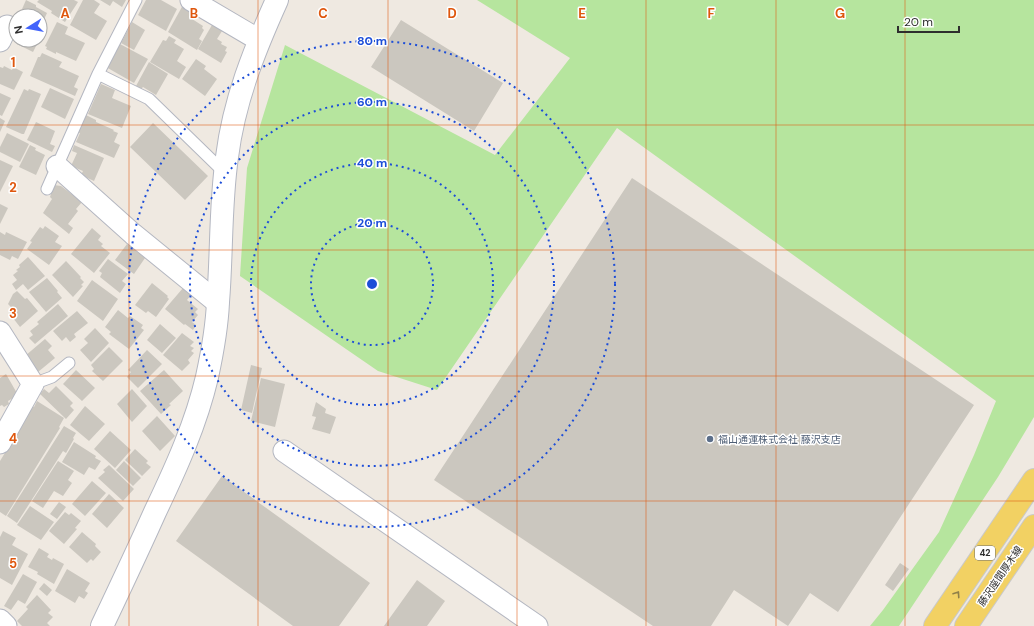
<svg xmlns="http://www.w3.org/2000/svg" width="1034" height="626" font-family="'DM Sans','Noto Sans JP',sans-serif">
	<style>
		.green { fill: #b6e59e }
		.building { fill: #cbc7bf }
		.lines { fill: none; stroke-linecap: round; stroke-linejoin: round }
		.lane-casing { stroke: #b4b7c1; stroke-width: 13 }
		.street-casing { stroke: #b4b7c1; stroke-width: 23 }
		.secondary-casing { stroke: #b4b7c1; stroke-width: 24 }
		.primary-casing { stroke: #c9c9c9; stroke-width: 24 }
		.lane { stroke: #fff; stroke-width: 11 }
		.street { stroke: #fff; stroke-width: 21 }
		.secondary { stroke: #fff; stroke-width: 22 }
		.primary { stroke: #f2d163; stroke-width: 22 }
		.oneway { stroke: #908048 }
		.grid { fill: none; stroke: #df570e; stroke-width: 1; stroke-opacity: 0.55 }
		.ring { fill: none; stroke: #1d4ed8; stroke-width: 2; stroke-dasharray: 2 4 }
		.service-dot { fill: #5c6f8a; stroke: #fff; stroke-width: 1.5 }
		.labels { text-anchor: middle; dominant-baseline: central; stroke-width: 3; stroke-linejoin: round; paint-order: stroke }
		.shield { fill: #fff; stroke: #6d6d6d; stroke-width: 1 }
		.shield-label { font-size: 9px; font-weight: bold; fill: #2e2e2e }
		.service-label { font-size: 10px; fill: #4e5e75; stroke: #fff; text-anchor: start }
		.street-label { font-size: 10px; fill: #2e2e2e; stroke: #fff }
		.grid-label { font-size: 13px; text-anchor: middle; font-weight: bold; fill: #df570e; stroke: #fff; stroke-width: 3; stroke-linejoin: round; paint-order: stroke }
		.centre { fill: #1d4ed8; stroke: #fff; stroke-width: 2 }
		.ring-label { font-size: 12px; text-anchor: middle; font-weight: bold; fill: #1d4ed8; stroke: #fff; stroke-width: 3; stroke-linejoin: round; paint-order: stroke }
	</style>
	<rect width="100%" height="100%" fill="#efe9e1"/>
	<!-- green -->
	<path class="green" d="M477,0H1034V417L998,477L899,626H870L883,610L939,532L974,455L996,401L617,128L437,390L378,371L240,276L247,168L285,45L495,155L570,58Z"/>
	<!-- building -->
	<path class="building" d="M26,0L36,5V7L47,13L40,28V16H19Z
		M39,0H74L78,2L65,22L51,13L52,11L37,2Z
		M83,0H94L100,4L94,13L107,21L96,40L70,25Z
		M100,0H126L122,7L113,1L110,6Z
		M146,0H161L177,9L166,31L138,15Z
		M183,5L193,10L189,17L203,26L202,28L204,30L199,39L202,41L197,50L168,32Z
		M401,20L503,83L474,131L371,67Z
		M57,22L68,27L65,34L85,43L76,61L56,52V54L46,49L47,47L45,46Z
		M132,22L145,30L134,50L121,43Z
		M212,25L222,31L217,39L222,42L221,44L227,47L225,51L227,52L221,63L198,49Z
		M169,36L176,40L174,43L184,49L177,61L186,67L179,79L150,62L163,40L166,41Z
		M19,40H39L33,52L17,44Z
		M120,44L148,59L134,83L106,67Z
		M42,53L62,62L59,67L79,76L74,87L78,89L75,96L30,76L38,57H40Z
		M196,59L206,66L204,69L217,79L205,96L182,79Z
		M149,62L168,74L156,95L143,87L141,89L136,86Z
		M4,66L12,70L13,67L23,72L14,90L0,84V67L3,68Z
		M101,84L115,90L112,98L131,106L122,128L88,114Z
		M50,88L74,99L65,119L41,107Z
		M24,89L28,91L29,89L41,94L24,134H22L6,127Z
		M0,93L11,98L2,116L0,115Z
		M84,114L96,120V122L114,130L113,131L118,133L114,142L120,145L114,158L76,142L80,133L76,132Z
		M0,118L5,121L0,132Z
		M36,122L55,131L50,144L55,146L52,152L27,140Z
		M153,123L208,176L185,200L130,147Z
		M7,133L29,144L20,162L0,152V147Z
		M30,145L36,148L35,150L45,155L36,175L19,167Z
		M74,145L104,158L94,181L81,175L83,171L71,166L77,153L72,151Z
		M0,160L13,166L0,192Z
		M632,178L974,405L838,612L810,593L788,626L734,590L711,626H653L434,480Z
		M54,185L61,186L82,202L76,209L78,211L68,224L73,228L69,234L43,213L52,199L50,197Z
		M0,204L8,208L0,224Z
		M45,226L59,236L55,242L62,246L49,265L27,249L32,242L30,241L40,227L43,229Z
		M92,228L101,236L98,240L103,244L101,246L110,253L94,273L71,254Z
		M0,232L5,235L6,232L27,242L18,259L12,256L10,260L0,255Z
		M127,244L145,258L134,274L115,260Z
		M28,257L45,276L28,290L23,284L16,290L12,284L17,280L13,275L18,271L16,270L20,267L19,265Z
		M108,259L128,274L122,281L126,284L120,293L100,277L102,273L99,271Z
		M66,261L81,277L80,278L84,282L81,285L83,286L73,297L52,275Z
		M47,278L58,291L57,292L62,298L46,312L29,292Z
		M92,280L118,299L103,321L77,301Z
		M152,283L168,296L167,297L169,299L156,317L148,311L146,313L135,305Z
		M183,288L191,295L187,300L198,309L195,312L198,315L192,322L196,325L193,330L185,324L184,325L165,309Z
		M17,291L25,299L27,298L38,311L20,327L9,313L13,309L8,304L13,294Z
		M58,304L68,316L35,344L29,338L33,335L30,331L39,324L37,322Z
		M118,310L128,318L130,316L143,325L141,328L144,330L129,349L109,334L111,332L105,327Z
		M77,311L88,323L74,334L76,337L70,342L66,337L62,341L53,331Z
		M160,324L176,338L162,353L147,340Z
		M95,328L109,343L91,362L80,350L88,343L84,339Z
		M182,333L194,342L190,346L194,348L191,351L194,353L188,360L190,363L182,371L163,355Z
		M45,339L52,346L48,350L55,358L38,372L25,356Z
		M109,347L123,361L103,381L92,371L94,369L91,365Z
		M147,350L162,364L138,388L127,377L131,372L128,370Z
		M251,365L262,368L252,413L241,410Z
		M76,370L95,388L82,401L63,384Z
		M164,370L183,391L169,404L171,405L161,414L140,391Z
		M6,374L18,395L8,401L9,404L4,407L2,405L0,406V378Z
		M261,378L285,384L275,427L251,421Z
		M56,386L73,403L70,406L74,410L66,419L40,394L44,389L49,393Z
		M132,389L147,406L132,422L117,404Z
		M37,401L64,418L59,427L60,428L6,516L0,512V461L25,420L19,417L28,404L34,407Z
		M316,402L326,409L325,413L336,417L330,434L312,429L316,417L312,416Z
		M85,406L105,424L89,441L70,425Z
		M157,416L175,436L160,451L142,431Z
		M64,426L76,433L73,438L74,439L66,453L63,451L17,523L7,516Z
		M110,431L131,450L115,468L94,449Z
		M74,442L96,456L95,458L101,461L95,470L89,467L84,475L62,462Z
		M135,449L148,461L146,463L151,467L142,476L125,460Z
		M58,461L74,471L68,480L72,483L63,496L54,491L43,508L32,501Z
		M124,461L141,478L133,486L116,470Z
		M109,465L134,489L123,501L98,478L105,472L103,470Z
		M222,476L370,583L339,626H293L176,541Z
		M92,481L106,493L85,516L72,504Z
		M109,494L124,508L107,528L92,514Z
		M59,502L66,507L57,519L50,514Z
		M30,506L54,522L41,540L17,525Z
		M65,512L69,515L71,513L81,521L75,528L77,529L64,544L49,531Z
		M3,531L16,538L12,545L28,554L12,585L0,578V537Z
		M82,532L96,544L95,546L101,552L93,561L91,559L87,563L69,547Z
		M39,548L49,554L47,557L52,560L53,558L64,564L54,584L37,574L38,572L28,567Z
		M900,563L909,569L893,591L885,585Z
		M67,569L90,583L85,591L88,593L84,599L79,596L75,603L55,591Z
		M23,574L37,582L25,604L18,600L11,610L4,606Z
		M417,580L445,601L427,626H384Z
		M44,583L52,590L47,596L39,589Z
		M37,595L51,610L48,613L53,617L47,623L50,626H22L17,621L28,609L26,607Z"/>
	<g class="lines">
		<defs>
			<path id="lane" d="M98,74L149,99L225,173
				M47,189L98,74L136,0
				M33,384L52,377L69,363"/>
			<path id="street" d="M191,0L259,40
				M0,41L7,26
				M57,166L133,234L218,303
				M0,332L33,384L0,443
				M284,451L537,626
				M0,620L6,626"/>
			<path id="secondary" d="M102,626C120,588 138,550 155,512C176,468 196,424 207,377C212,354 217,325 218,302C222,253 220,205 227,157C234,101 254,51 277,0"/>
			<path id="primary" d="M935,626L1034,480
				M966,626L1034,526"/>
		</defs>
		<!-- lane casing -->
		<use href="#lane" class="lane-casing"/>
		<!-- street casing -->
		<use href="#street" class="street-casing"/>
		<!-- secondary casing -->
		<use href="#secondary" class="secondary-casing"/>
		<!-- primary casing -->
		<use href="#primary" class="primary-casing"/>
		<!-- lane -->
		<use href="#lane" class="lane"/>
		<!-- street -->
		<use href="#street" class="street"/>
		<!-- secondary -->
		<use href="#secondary" class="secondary"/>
		<!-- primary -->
		<use href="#primary" class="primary"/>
	</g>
	<!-- one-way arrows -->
	<defs><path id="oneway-chevron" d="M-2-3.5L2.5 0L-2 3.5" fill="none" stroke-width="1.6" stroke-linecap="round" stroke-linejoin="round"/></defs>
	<use class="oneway" href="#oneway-chevron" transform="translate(957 594) rotate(-56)"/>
	<!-- grid -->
	<path class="grid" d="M129,0V626M258,0V626M388,0V626M517,0V626M646,0V626M776,0V626M905,0V626M0,125H1034M0,250H1034M0,376H1034M0,501H1034"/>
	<!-- distance rings -->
	<g class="ring">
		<circle cx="372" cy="284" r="61"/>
		<circle cx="372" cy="284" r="121"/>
		<circle cx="372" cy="284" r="182"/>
		<circle cx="372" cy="284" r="243"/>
	</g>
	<!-- markers -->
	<circle class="service-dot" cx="710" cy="439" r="4"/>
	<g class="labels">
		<!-- shield labels -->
		<rect class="shield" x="975" y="546" width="20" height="14" rx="3"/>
		<g class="shield-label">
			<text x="985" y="553">42</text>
		</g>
		<!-- service labels -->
		<g class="service-label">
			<text x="718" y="439">福山通運株式会社 藤沢支店</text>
		</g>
		<!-- street labels -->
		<g class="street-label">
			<text transform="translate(1000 576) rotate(-56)">藤沢座間厚木線</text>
		</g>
	</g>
	<g class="grid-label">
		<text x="65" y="18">A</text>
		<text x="194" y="18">B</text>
		<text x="323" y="18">C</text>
		<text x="452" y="18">D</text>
		<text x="582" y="18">E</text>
		<text x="711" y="18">F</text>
		<text x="840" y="18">G</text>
		<text x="13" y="67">1</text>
		<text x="13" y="192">2</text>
		<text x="13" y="318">3</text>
		<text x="13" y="443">4</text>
		<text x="13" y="568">5</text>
	</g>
	<circle cx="372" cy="284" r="6" class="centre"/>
	<g class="ring-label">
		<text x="372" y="45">80 m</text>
		<text x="372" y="106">60 m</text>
		<text x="372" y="167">40 m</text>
		<text x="372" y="227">20 m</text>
	</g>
	<!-- north arrow -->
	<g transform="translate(28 28) rotate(259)"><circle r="19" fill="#ffffff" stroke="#ababab"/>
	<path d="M0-3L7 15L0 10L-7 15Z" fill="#4264fb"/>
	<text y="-6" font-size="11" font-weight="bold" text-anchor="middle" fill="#2e2e2e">N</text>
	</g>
	<!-- scale -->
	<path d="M898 26v6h61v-6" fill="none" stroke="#2e2e2e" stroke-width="2"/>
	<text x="904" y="26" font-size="12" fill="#2e2e2e" stroke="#ffffff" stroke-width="3" paint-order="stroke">20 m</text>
</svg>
